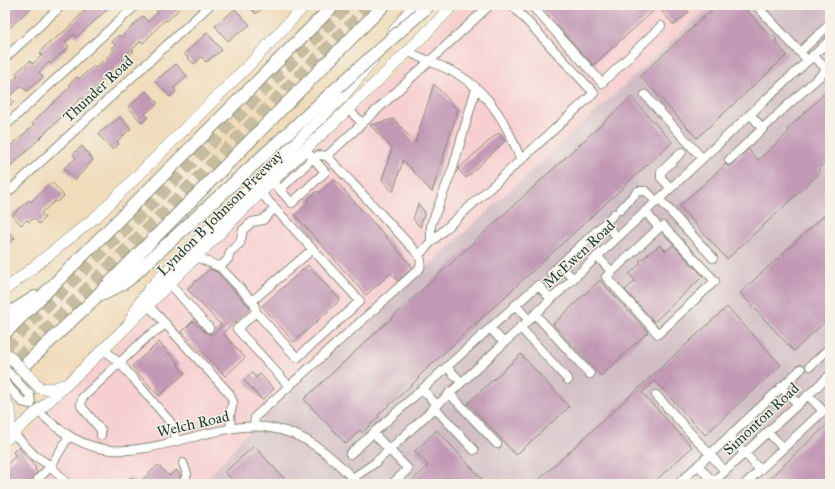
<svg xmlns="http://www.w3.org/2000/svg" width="835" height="489" font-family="'IM FELL Great Primer',serif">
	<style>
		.built { fill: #f7cfd1 }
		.industrial { fill: #d2bdc6 }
		.building { fill: #c299b5 }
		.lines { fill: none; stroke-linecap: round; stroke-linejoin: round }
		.minor-tunnel { stroke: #c6bca0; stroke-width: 8; stroke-dasharray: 8 4; stroke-linecap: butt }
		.highway-tunnel { stroke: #c6bca0; stroke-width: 12; stroke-dasharray: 12 6; stroke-linecap: butt }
		.minor-casing { stroke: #888c78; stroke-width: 10 }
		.major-casing { stroke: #888c78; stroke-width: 12 }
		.highway-casing { stroke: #888c78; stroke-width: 14 }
		.minor { stroke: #fff; stroke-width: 8 }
		.major { stroke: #fff; stroke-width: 11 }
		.highway { stroke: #fff; stroke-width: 12 }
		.minor-bridge-casing { stroke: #888c78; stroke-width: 10; stroke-linecap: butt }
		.major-bridge-casing { stroke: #888c78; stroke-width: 12; stroke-linecap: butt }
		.highway-bridge-casing { stroke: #888c78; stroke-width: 14; stroke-linecap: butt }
		.minor-bridge { stroke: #fff; stroke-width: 8 }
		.major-bridge { stroke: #fff; stroke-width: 11 }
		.highway-bridge { stroke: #fff; stroke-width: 12 }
		.labels { text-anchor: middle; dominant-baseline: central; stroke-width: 3; stroke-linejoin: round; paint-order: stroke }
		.street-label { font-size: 15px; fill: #1f3d34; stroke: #f7f3e8 }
	</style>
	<rect width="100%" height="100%" fill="#f7f3e8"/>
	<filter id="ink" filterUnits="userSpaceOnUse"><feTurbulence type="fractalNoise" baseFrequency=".025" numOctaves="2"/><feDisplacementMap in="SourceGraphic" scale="8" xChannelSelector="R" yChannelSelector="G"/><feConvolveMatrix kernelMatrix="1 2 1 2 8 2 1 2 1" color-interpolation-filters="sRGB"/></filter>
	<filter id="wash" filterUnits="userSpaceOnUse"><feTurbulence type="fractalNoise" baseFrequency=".012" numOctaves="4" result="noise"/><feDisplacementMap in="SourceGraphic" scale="16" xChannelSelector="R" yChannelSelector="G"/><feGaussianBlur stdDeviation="0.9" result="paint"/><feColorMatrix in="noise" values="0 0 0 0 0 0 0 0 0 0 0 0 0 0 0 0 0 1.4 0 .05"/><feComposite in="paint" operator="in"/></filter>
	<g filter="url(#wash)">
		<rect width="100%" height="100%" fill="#f0dcbb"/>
		<!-- built -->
		<path class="built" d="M459,5H711L246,434L203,484H5V453L29,432L57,402L141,321L255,203L401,67Z"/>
		<!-- industrial -->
		<path class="industrial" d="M711,5H830V484H203L246,434Z"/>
		<g id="blocks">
			<!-- building -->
			<path class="building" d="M12,5H34L5,32V11Z
				M90,5H112L77,37L74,34L65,42L69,47L50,64L49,62L39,72L43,77L27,91L21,86L9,97L14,102L5,109V87L18,76L16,73L30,61L33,64L42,55L40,53L44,47L65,31Z
				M151,5H183L167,21L165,20L143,43L141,41L132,50L134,51L116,68L83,99L81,98L5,172V151L34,125L32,123L71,86L69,84L77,77L79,79L93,66L95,68L114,51L111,48L115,45L112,42L119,35L121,37L143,16L148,22L158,12Z
				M248,5H266L256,14Z
				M538,5H683L689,12L674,25L658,7L593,65Z
				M717,5H742L771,37L773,35L777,40L775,41L787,55L697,138L640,76Z
				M235,9L250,25L228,41L215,26Z
				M207,33L222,50L206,62L202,57L194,64L184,54Z
				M176,64L187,76L174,88L176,91L170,97L155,81Z
				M434,84L458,110L432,192L403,160L393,192L382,180L392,148L370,125L394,119L415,143Z
				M830,89V158L818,169L821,172L727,259L679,206L726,164L728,167L732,164L748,149L758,160L789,132L787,129Z
				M146,91L158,103L145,114L148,117L142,123L128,107Z
				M631,97L672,142L418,377L419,378L406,390L378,415L379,417L362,433L360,430L346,444L304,399Z
				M120,117L131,129L117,141L119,144L113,150L98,134Z
				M498,133L505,141L466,178L458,169Z
				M82,146L93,160L75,180L64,168L76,158L73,154Z
				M334,179L413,267L398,281L391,273L366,295L295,215L309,202L307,200L317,191L319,193Z
				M52,182L64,196L57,202L55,201L41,213L45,217L39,224L34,218L29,222L27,220L21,225L12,215L29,200L31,202Z
				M418,204L425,212L420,227L413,219Z
				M830,210V317L794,351L740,293Z
				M5,228L15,238L8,245L5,242Z
				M660,245L666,251L673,245L703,276L654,322L625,290L635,281L629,274L641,263L639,261Z
				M308,265L340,300L294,342L262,306Z
				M210,269L217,272L250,308L223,333L245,358L225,376L182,332L193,321L205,332L212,335L222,326L187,289Z
				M600,280L648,332L601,376L553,324Z
				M727,307L781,365L705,435L655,381L642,393L692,447L652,484H534Z
				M159,342L179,364L178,366L185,373L159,396L132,366Z
				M521,354L569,407L516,455L468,403Z
				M252,373L256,378L260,374L274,389L262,400L244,380Z
				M830,422V484H763Z
				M437,430L482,479L470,484H409L428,466L415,451Z
				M254,446L289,484H236L225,472Z
				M18,447L36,468L35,470L37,472L33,478L36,484H7L5,482V466L16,456L13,452Z
				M158,465L169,476L176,470L181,475L179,479L174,484H138Z
				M131,477L138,484H123Z"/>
		</g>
	</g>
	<g filter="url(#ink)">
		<use href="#blocks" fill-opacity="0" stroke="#888c78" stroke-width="1"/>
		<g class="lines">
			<!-- minor-tunnel -->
			<path class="minor-tunnel" d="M32,484L38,479"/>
			<!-- highway-tunnel -->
			<path class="highway-tunnel" d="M5,347L144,211L348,5
				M5,371L370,5"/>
			<defs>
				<path id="minor" d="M531,5L602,83L661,26
					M756,5L808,61
					M409,52C425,60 443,66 459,75C491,94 508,127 521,160
					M800,52L830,24
					M813,55L827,70
					M5,58L62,5
					M645,95L702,158
					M349,110L362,123
					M750,114L763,129
					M778,114L830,67
					M5,126L136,5
					M306,151L313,158L319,155L327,156L490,5
					M327,156L419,255
					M729,160L774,118
					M272,182L280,190L313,158L325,172L292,203L280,190
					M671,188L661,178V172L682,152
					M5,195L210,5
					M659,199L713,258
					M620,210L638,191H646L656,201
					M645,211L659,228L663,226L715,281L658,334L606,277L659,228
					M605,223L614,214
					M431,242V225L453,168L476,88
					M597,256L612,272
					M196,257L220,267L254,303L256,312L237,329L289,386
					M560,265L573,279
					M220,267L228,259L230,252L240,243L243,230L252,222L263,220L275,208
					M551,273L605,223L617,237
					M170,284L209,328
					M252,301L313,249
					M515,305L529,320
					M149,306L229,393L233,402L230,414L231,428
					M256,312L297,358L360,301L260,192
					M535,314L590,374
					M520,327L568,380
					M490,328L504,343
					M104,349L126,370L171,423L177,441
					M810,366L830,348
					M447,367L461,382
					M781,387L798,404
					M422,389L437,405
					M449,393L497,444
					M656,395L725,471
					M434,407L474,450
					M35,408C95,468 132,452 205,434C227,429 248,424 271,428C307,433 334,458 358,484
					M254,426L255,417L420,268L421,261L419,255L431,242L594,93L512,5
					M768,432L783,448
					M13,433L35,456L51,466L67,484
					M373,433L408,469L392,484
					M101,435V430L81,406L82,398L147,337L166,324
					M729,436L760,470
					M350,454L538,285L551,299
					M698,465L713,482
					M38,479L51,466L69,436
					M183,484L187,474L183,463
					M344,484L375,463L830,40
					M678,484L801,369
					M711,484L830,375
					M745,484L823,411L808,395"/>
				<path id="major" d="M391,35L414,5
					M5,290L97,216L252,62L305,5
					M131,319L139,304L150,288L344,95L373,60
					M40,388L52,389L64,385
					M5,402C14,412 11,423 5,434
					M5,440C95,363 175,276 260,193C324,130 392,71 453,5"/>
				<path id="highway" d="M104,294L127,281L338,87
					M5,316L35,297
					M5,333L334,5
					M5,384L91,302L384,5"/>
			</defs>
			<!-- minor casing -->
			<use href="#minor" class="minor-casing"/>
			<!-- major casing -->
			<use href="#major" class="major-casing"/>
			<!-- highway casing -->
			<use href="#highway" class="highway-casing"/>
			<!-- minor -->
			<use href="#minor" class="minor"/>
			<!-- major -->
			<use href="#major" class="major"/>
			<!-- highway -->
			<use href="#highway" class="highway"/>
			<defs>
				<path id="minor-bridge" d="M5,369L30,395L31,404L22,402L5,383"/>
				<path id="major-bridge" d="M5,352L40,388"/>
				<path id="highway-bridge" d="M338,87L429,5"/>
			</defs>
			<!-- minor-bridge casing -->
			<use href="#minor-bridge" class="minor-bridge-casing"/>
			<!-- major-bridge casing -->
			<use href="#major-bridge" class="major-bridge-casing"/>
			<!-- highway-bridge casing -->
			<use href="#highway-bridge" class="highway-bridge-casing"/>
			<!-- minor-bridge -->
			<use href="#minor-bridge" class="minor-bridge"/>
			<!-- major-bridge -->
			<use href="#major-bridge" class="major-bridge"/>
			<!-- highway-bridge -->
			<use href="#highway-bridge" class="highway-bridge"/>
		</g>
	</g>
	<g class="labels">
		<!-- street labels -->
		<g class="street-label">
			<text transform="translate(98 89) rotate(-43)">Thunder Road</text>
			<text transform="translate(220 213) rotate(-45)">Lyndon B Johnson Freeway</text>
			<text transform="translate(579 254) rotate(-43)">McEwen Road</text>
			<text transform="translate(761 419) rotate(-43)">Simonton Road</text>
			<text transform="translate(193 424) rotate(-13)">Welch Road</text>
		</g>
	</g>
	<!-- margin -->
	<rect width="835" height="489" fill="none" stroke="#f7f3e8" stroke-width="20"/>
</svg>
